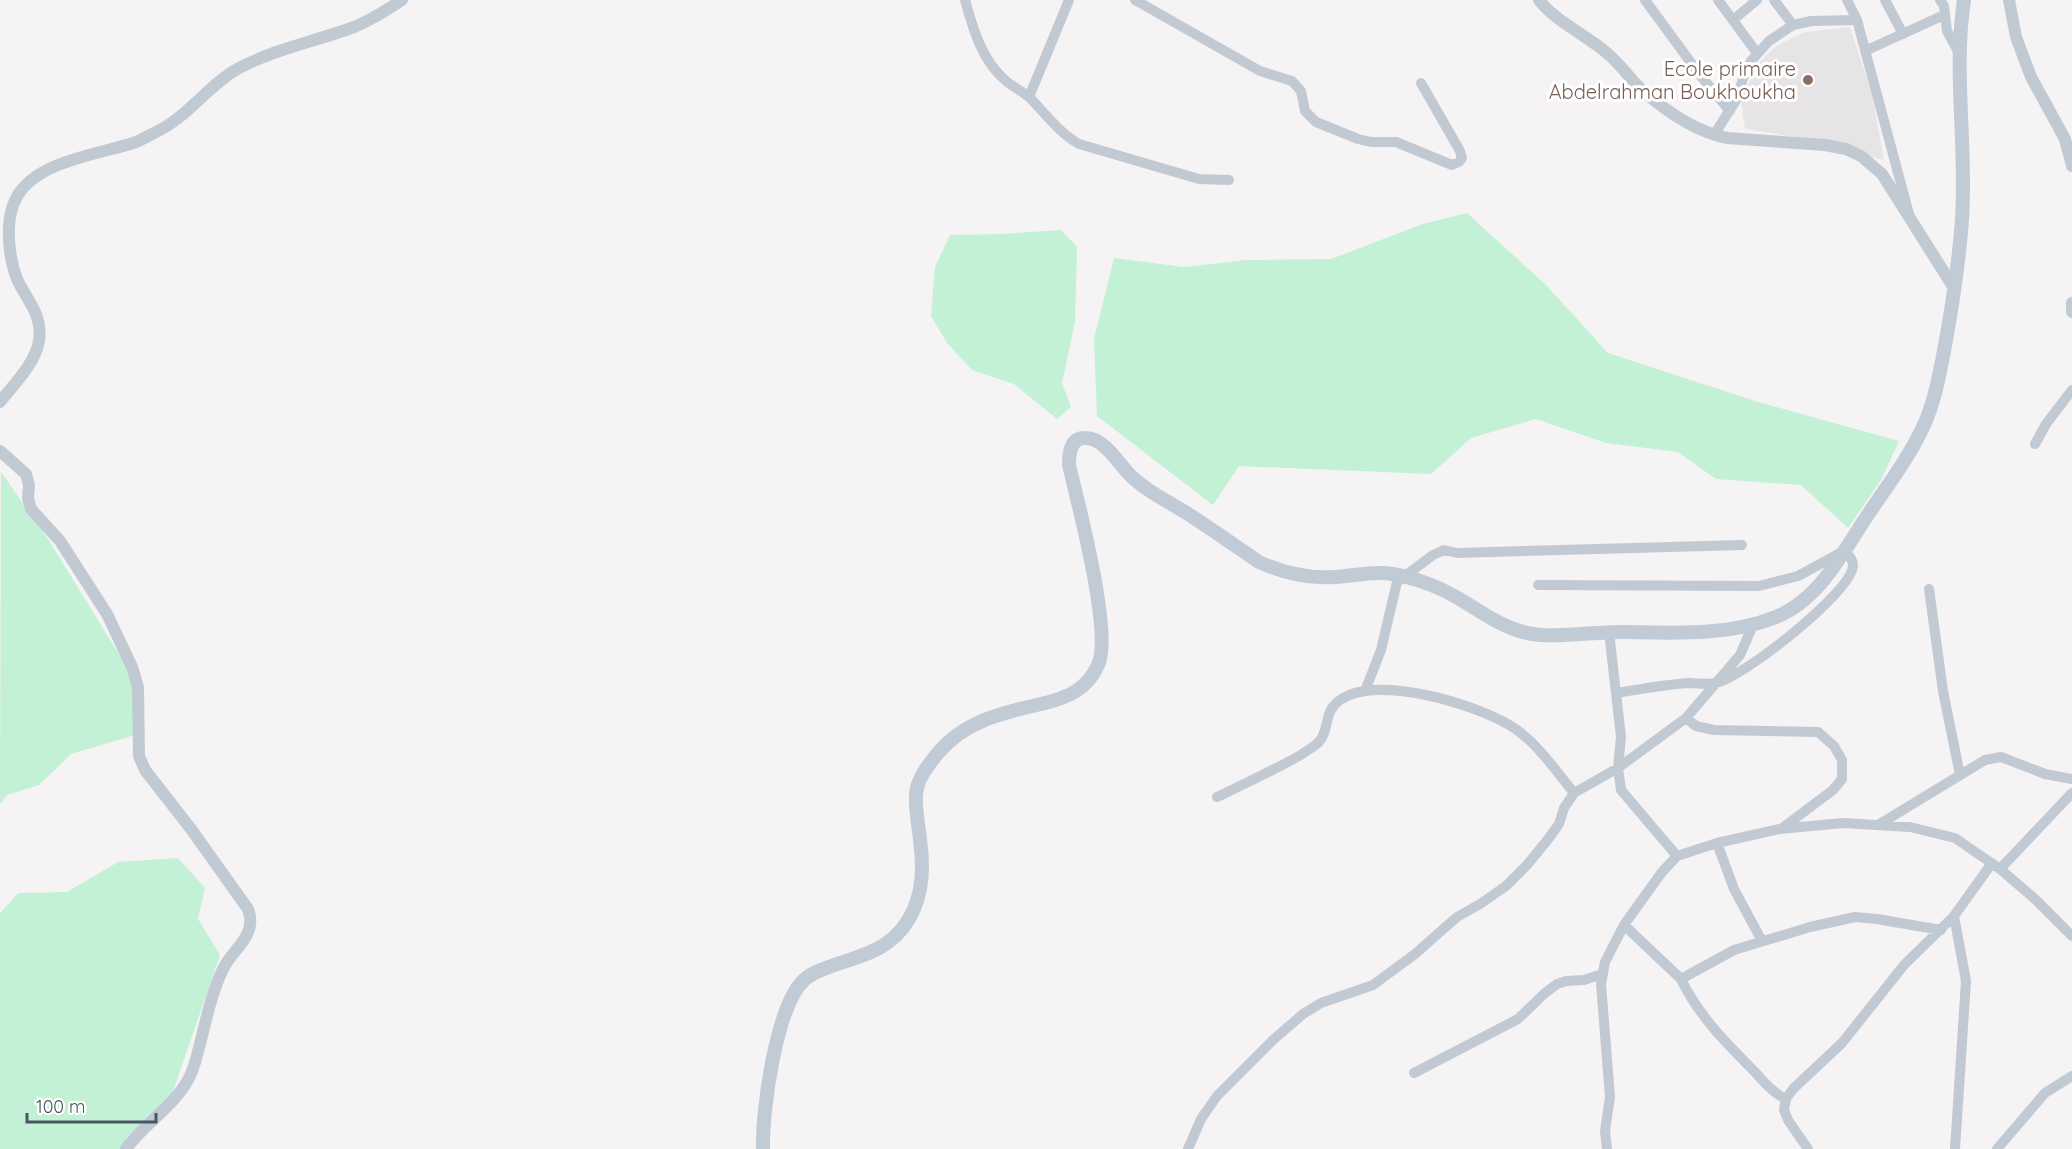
<svg xmlns="http://www.w3.org/2000/svg" width="2072" height="1149" font-family="Quicksand,sans-serif">
	<style>
		.education { fill: #e6e4e5 }
		.green { fill: #c3f1d5 }
		.lines { fill: none; stroke-linecap: round; stroke-linejoin: round }
		.minor { stroke: #c1cad2; stroke-width: 10 }
		.tertiary { stroke: #c1cad2; stroke-width: 12 }
		.secondary { stroke: #c1cbd6; stroke-width: 14 }
		.education-dot { fill: #8d6e63; stroke: #fff; stroke-width: 2 }
		.labels { text-anchor: middle; dominant-baseline: central; stroke-width: 6; stroke-linejoin: round; paint-order: stroke }
		.education-label { font-size: 20px; fill: #785e54; stroke: #fff; text-anchor: end }
	</style>
	<rect width="100%" height="100%" fill="#f5f3f3"/>
	<!-- education -->
	<path class="education" d="M1850,27L1872,94L1884,160L1789,136L1745,129L1741,101L1756,66L1776,46L1805,32Z"/>
	<!-- green -->
	<path class="green" d="M1467,213L1545,284L1608,353L1755,401L1899,441L1881,480L1848,528L1801,485L1716,479L1678,452L1606,443L1536,419L1471,438L1431,474L1239,466L1213,505L1097,416L1094,339L1114,258L1184,267L1246,260L1331,259L1423,224Z
		M1061,230L1077,247L1075,322L1062,383L1071,407L1057,419L1014,384L972,370L947,343L931,316L935,267L950,235L1002,234Z
		M1,472L48,539L133,677L135,735L71,754L39,785L7,795L0,804Z
		M178,858L205,888L198,919L220,955L171,1097L127,1137L121,1149H0V913L18,893L67,892L118,862Z"/>
	<g class="lines">
		<!-- minor -->
		<path class="minor" d="M965,0C973,29 982,61 1006,81C1014,88 1025,92 1032,100C1047,116 1061,134 1079,144L1199,179L1229,180
			M1135,0L1260,71L1292,81L1301,91L1305,111L1316,122L1358,139L1371,142H1396L1452,165L1459,162L1462,158L1460,151L1421,83
			M1645,0L1700,75L1730,111
			M1718,0L1757,53
			M1774,0L1793,25
			M1847,0L1857,20L1909,214
			M1885,0L1903,34
			M1940,0L1944,6L1947,31L1959,53
			M1733,20L1757,0
			M1865,51L1944,15
			M1029,97L1069,0
			M1714,135L1738,97L1743,78L1751,61L1769,41L1793,25L1811,21L1857,20
			M2035,444L2046,424L2072,390
			M1538,585L1759,586L1798,576L1844,551C1849,556 1853,559 1853,566C1851,593 1742,678 1716,683C1707,685 1697,683 1688,683C1664,685 1640,689 1616,693
			M1929,589L1943,691L1960,775
			M1609,632L1621,737L1618,768L1621,790L1677,856
			M1365,691L1381,650L1397,582L1433,555L1444,550L1457,553L1742,545
			M1686,718L1696,726L1714,730L1818,732L1834,746L1842,760V779L1833,790L1781,829
			M1217,797C1244,784 1272,771 1299,756C1305,752 1312,748 1318,743C1331,729 1322,713 1340,700C1377,674 1475,704 1511,726C1536,741 1555,770 1574,793
			M1878,825L1985,760L2001,757L2045,774L2072,779
			M1717,843L1734,889L1762,941
			M2000,869L2072,793
			M1954,916L1966,981L1955,1149
			M1624,925L1681,979L1734,950L1810,927L1855,917L1877,919L1941,930
			M1681,979C1698,1015 1726,1043 1754,1071C1763,1081 1773,1093 1786,1099
			M1414,1073L1518,1019L1545,993L1557,984L1566,981L1584,980L1602,974
			M1188,1149L1201,1119L1217,1096L1273,1040L1303,1014L1321,1003L1373,985L1415,954L1457,917L1480,904L1506,886L1527,865L1549,838L1559,824L1564,808L1574,793L1618,768L1686,718L1740,655L1753,625
			M1607,1149L1605,1131L1610,1097L1601,984L1605,962L1624,925L1662,872L1677,856L1717,843L1780,829L1843,823L1910,827L1955,838L2000,869L2035,899L2072,936
			M1808,1149L1788,1120L1784,1110L1786,1099L1793,1089L1842,1043L1904,965L1954,916L1992,863
			M1997,1149L2045,1093L2072,1076"/>
		<!-- tertiary -->
		<path class="tertiary" d="M1539,0C1557,23 1587,35 1608,54C1621,65 1631,80 1643,91C1666,111 1697,132 1727,138L1825,145L1846,149L1861,156L1882,174L1954,288
			M2009,0L2016,37L2031,77L2065,139L2072,166
			M2072,303V312
			M0,402C14,384 35,364 39,341C43,314 27,301 17,279C9,259 5,223 14,203C30,161 99,155 136,142C143,139 150,135 156,132C188,117 208,85 239,68C275,49 316,41 354,27C371,20 387,10 402,0
			M0,451L26,474L29,485L28,498L31,509L60,541L107,614L132,667L138,687L139,756L145,770L191,829L248,909C258,936 233,948 223,969C212,992 207,1016 201,1040C197,1054 195,1068 188,1080C173,1107 144,1124 126,1149"/>
		<!-- secondary -->
		<path class="secondary" d="M763,1149C762,1111 776,1006 804,980C812,972 826,968 837,964C872,953 898,945 914,909C926,881 922,852 918,824C917,812 914,800 917,788C920,775 930,763 938,753C965,721 1002,713 1041,704C1067,698 1087,690 1098,665C1113,635 1078,503 1069,465C1069,454 1070,437 1086,438C1103,438 1118,462 1128,473C1143,489 1167,501 1185,512C1210,528 1234,545 1259,562C1283,573 1308,579 1335,577C1352,576 1367,572 1384,573C1400,574 1416,579 1431,585C1463,596 1489,623 1523,632C1552,640 1594,631 1626,632C1675,633 1729,636 1776,617C1815,601 1836,564 1858,530C1879,496 1906,464 1923,427C1934,404 1939,377 1944,351C1952,308 1959,263 1962,219C1967,145 1953,73 1964,0"/>
	</g>
	<!-- markers -->
	<circle class="education-dot" cx="1808" cy="80" r="6"/>
	<g class="labels">
		<!-- education labels -->
		<g class="education-label">
			<text x="1796" y="68">Ecole primaire<tspan x="1796" dy="23">Abdelrahman Boukhoukha</tspan></text>
		</g>
	</g>
	<!-- scale -->
	<path d="M27 1113v9h129v-9" fill="none" stroke="#4a5661" stroke-width="3"/>
	<text x="36" y="1113" font-size="18" fill="#4a5661" stroke="#ffffff" stroke-width="4.5" paint-order="stroke">100 m</text>
</svg>
